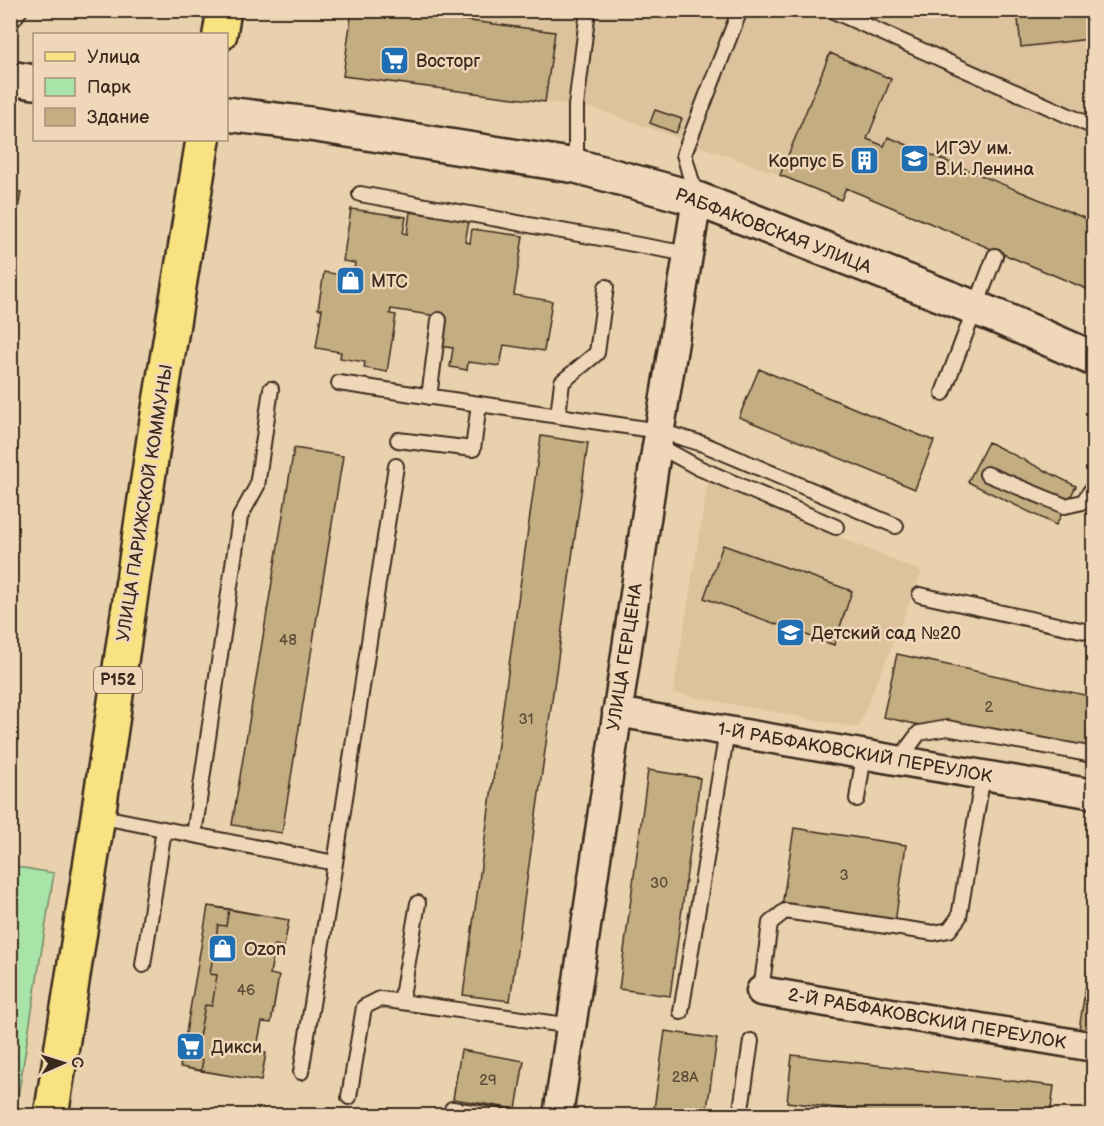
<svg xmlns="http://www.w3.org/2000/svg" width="1104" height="1126" font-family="'Balsamiq Sans',sans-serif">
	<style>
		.built { fill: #dcc39d }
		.green { fill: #a8e3a8; stroke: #728663; stroke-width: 1.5 }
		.building { fill: #c4ad81; stroke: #3b2a1e; stroke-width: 1.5 }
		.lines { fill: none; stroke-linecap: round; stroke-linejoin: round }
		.lane-casing { stroke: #3b2a1e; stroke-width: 18 }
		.street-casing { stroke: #3b2a1e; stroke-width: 33 }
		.secondary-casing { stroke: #3b2a1e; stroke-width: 38 }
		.primary-casing { stroke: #3b2a1e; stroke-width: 38 }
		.lane { stroke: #f1d7b9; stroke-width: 14 }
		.street { stroke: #f1d7b9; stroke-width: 28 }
		.secondary { stroke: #f1d7b9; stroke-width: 33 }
		.primary { stroke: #f8e281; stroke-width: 33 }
		.labels { text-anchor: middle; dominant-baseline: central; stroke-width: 5; stroke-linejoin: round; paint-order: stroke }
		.number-label { font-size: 15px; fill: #5d4b37 }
		.shield { fill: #f1d7b9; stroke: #725e4c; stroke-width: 1.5 }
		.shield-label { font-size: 16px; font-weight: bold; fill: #3b2a1e }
		.poi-label { font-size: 18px; fill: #3b2a1e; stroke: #f1d7b9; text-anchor: start }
		.street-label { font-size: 18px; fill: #3b2a1e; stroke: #f1d7b9 }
	</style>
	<rect width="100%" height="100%" fill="#ead1ad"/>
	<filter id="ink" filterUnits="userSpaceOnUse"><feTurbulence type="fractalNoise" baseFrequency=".0167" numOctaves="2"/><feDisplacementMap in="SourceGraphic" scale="12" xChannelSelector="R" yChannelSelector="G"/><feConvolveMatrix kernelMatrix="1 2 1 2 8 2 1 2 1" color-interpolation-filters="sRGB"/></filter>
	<g filter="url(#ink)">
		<!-- built -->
		<path class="built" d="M352,11H1093V292L846,189L841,200L780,175L594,108L343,76Z
			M708,481L922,572L858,728L673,693Z"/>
		<!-- green -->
		<path class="green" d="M11,866L54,873L15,1116L10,1115Z"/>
		<!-- building -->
		<path class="building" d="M352,10H409V13L555,32L545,102L343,76Z
			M1017,10H1085L1089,39L1021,47Z
			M830,53L891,79L867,139L884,146L888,137L1094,222V292L846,188L841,200L780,175Z
			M655,110L682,119L676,133L650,123Z
			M10,191L21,192L10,258Z
			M351,209L406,217L403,233L407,234L410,212L469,221L465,242L470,243L472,229L523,236L514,295L552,301L544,351L504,345L500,366L468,362L467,370L450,367L453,348L439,346L443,317L391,309L390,314L396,315L387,372L364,368L365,362L340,358L341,352L316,348L322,309H318L324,272L353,277L355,263L343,261Z
			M759,369L934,441L915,489L739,417Z
			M541,436L588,443L510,1001L463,995Z
			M988,442L1076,486L1056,525L968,482Z
			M294,448L343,456L282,833L232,825Z
			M723,545L852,591L834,645L704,598Z
			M897,654L1094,697V764L883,717Z
			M648,770L700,778L670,996L619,989Z
			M794,828L906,845L895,923L782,906Z
			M208,906L229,909L226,926L218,925L210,974L217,975L212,1006L205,1005L195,1058L203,1060L201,1071L180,1067Z
			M208,906L289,920L284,947L275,945L270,974L279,976L271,1023L262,1022L256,1051L266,1053L261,1081L180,1067Z
			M229,909L289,920L284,947L275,945L270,974L279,976L271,1023L262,1022L256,1051L266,1053L261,1081L201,1071L203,1060L195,1058L205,1005L212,1006L217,975L210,974L218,925L226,926Z
			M1094,932V1059L1075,1056Z
			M665,1031L717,1039L706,1116H653Z
			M461,1050L524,1061L516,1109L453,1099Z
			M792,1055L1054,1086L1050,1116H901L787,1102Z
			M270,1110L307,1116H269Z"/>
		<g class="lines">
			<defs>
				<path id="lane" d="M831,10L1094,127
					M10,24L20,10
					M576,166V106L588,10
					M360,194L688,254
					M696,197L684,154L740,10
					M339,383L659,431L703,444L896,526
					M943,393L995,256
					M429,397L439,320
					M558,416L562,382L597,353L606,287
					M398,440L473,449L479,404
					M657,445L699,468L836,527
					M987,474L1065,506L1083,502L1094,486
					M920,595L1094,633
					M898,761L919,733L947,728L1094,755
					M857,799L864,755
					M98,816L335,863
					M194,835L240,517L257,486L271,389
					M143,965L164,829
					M761,991L770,923L785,911L934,933L949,930L959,917L983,775
					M401,1002L418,903
					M681,1012L727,731
					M301,1072L335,863L396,466
					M349,1097L364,1007L380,999L572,1026
					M452,1109L500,1116
					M740,1116L751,1041"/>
				<path id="street" d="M617,712L1094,794
					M761,991L1094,1047
					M558,1116L654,465L697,199"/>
				<path id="secondary" d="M10,78L34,82
					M226,114L310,124L576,166L697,199L998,317L1094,359"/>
				<path id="primary" d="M220,34L224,10
					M51,1116L98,816L154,439L203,140"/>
			</defs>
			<!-- lane casing -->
			<use href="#lane" class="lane-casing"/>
			<!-- street casing -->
			<use href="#street" class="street-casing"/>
			<!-- secondary casing -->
			<use href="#secondary" class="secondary-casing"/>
			<!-- primary casing -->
			<use href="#primary" class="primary-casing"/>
			<!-- lane -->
			<use href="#lane" class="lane"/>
			<!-- street -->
			<use href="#street" class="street"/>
			<!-- secondary -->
			<use href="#secondary" class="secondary"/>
			<!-- primary -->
			<use href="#primary" class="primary"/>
		</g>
	</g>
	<!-- icons -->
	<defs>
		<symbol id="supermarket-square" viewBox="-11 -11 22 22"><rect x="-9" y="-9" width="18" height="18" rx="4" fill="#1f6fb2" stroke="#f1d7b9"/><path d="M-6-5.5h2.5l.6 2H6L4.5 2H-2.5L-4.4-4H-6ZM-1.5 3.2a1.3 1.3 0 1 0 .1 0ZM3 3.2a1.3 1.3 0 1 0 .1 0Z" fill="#fff"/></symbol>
		<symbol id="university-square" viewBox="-11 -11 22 22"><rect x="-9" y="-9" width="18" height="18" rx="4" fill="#1f6fb2" stroke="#f1d7b9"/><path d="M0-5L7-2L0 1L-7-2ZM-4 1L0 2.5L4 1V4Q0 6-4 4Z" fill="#fff"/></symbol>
		<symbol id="building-square" viewBox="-11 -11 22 22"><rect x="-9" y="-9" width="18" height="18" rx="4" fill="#1f6fb2" stroke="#f1d7b9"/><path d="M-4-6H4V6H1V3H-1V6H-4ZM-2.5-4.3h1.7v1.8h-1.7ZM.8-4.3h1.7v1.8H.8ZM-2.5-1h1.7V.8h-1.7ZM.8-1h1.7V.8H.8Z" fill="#fff"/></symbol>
		<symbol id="shop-square" viewBox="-11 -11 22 22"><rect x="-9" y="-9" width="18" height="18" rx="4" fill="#1f6fb2" stroke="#f1d7b9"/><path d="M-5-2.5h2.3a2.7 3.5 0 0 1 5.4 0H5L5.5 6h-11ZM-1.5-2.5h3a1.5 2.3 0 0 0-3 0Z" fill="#fff"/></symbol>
		<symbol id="school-square" viewBox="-11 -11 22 22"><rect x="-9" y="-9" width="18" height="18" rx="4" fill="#1f6fb2" stroke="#f1d7b9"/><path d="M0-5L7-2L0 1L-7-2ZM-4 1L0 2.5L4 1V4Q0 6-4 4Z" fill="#fff"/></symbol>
	</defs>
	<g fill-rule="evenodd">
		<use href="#supermarket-square" x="378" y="44" width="33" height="33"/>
		<use href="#university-square" x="898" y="142" width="33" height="33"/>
		<use href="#building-square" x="848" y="144" width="33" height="33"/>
		<use href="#shop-square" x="334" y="264" width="33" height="33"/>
		<use href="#school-square" x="774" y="616" width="33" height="33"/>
		<use href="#shop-square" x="206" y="932" width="33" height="33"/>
		<use href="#supermarket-square" x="174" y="1030" width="33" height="33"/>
	</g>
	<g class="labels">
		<!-- number labels -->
		<g class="number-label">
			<text x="288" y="640">48</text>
			<text x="989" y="707">2</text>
			<text x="526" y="719">31</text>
			<text x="844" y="875">3</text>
			<text x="659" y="883">30</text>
			<text x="246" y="990">46</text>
			<text x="685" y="1077">28А</text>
			<text x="488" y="1080">29</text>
		</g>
		<!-- shield labels -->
		<rect class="shield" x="94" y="667" width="48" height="26" rx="4.5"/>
		<g class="shield-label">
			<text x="118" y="680">Р152</text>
		</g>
		<!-- poi labels -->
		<g class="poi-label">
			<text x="416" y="61">Восторг</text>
			<text x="935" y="148">ИГЭУ им.<tspan x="935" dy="21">В.И. Ленина</tspan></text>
			<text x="844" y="161" text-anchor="end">Корпус Б</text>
			<text x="371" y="281">МТС</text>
			<text x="811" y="633">Детский сад №20</text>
			<text x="244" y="949">Ozon</text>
			<text x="211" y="1047">Дикси</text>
		</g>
		<!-- street labels -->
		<g class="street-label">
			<text transform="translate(773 231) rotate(21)">РАБФАКОВСКАЯ УЛИЦА</text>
			<text transform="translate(145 503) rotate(-81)">УЛИЦА ПАРИЖСКОЙ КОММУНЫ</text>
			<text transform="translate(625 657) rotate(-81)">УЛИЦА ГЕРЦЕНА</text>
			<text transform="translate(855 753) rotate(10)">1-Й РАБФАКОВСКИЙ ПЕРЕУЛОК</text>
			<text transform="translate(927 1019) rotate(10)">2-Й РАБФАКОВСКИЙ ПЕРЕУЛОК</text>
		</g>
	</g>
	<!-- margin -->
	<rect width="1104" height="1126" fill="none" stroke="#f1d7b9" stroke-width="36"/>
	<rect x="18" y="18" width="1068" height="1090" fill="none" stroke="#3b2a1e" stroke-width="2" filter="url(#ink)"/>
	<!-- legend -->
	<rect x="33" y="33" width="195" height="108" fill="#f1d7b9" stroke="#a8927b" stroke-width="1.5"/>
	<rect x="45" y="52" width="30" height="9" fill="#f8e281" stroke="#a8927b" stroke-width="1.5"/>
	<text x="87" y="63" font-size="18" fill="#3b2a1e">Улица</text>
	<rect x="45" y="78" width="30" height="18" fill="#a8e3a8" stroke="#a8927b" stroke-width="1.5"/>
	<text x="87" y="93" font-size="18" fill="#3b2a1e">Парк</text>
	<rect x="45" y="108" width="30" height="18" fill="#c4ad81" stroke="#a8927b" stroke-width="1.5"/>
	<text x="87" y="123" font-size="18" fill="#3b2a1e">Здание</text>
	<!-- north arrow -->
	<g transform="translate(63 1063) rotate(87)" stroke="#f1d7b9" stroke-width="4.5" paint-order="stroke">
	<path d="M0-4.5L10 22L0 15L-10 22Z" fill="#3b2a1e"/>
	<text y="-9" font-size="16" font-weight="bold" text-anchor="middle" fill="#3b2a1e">С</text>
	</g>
</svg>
